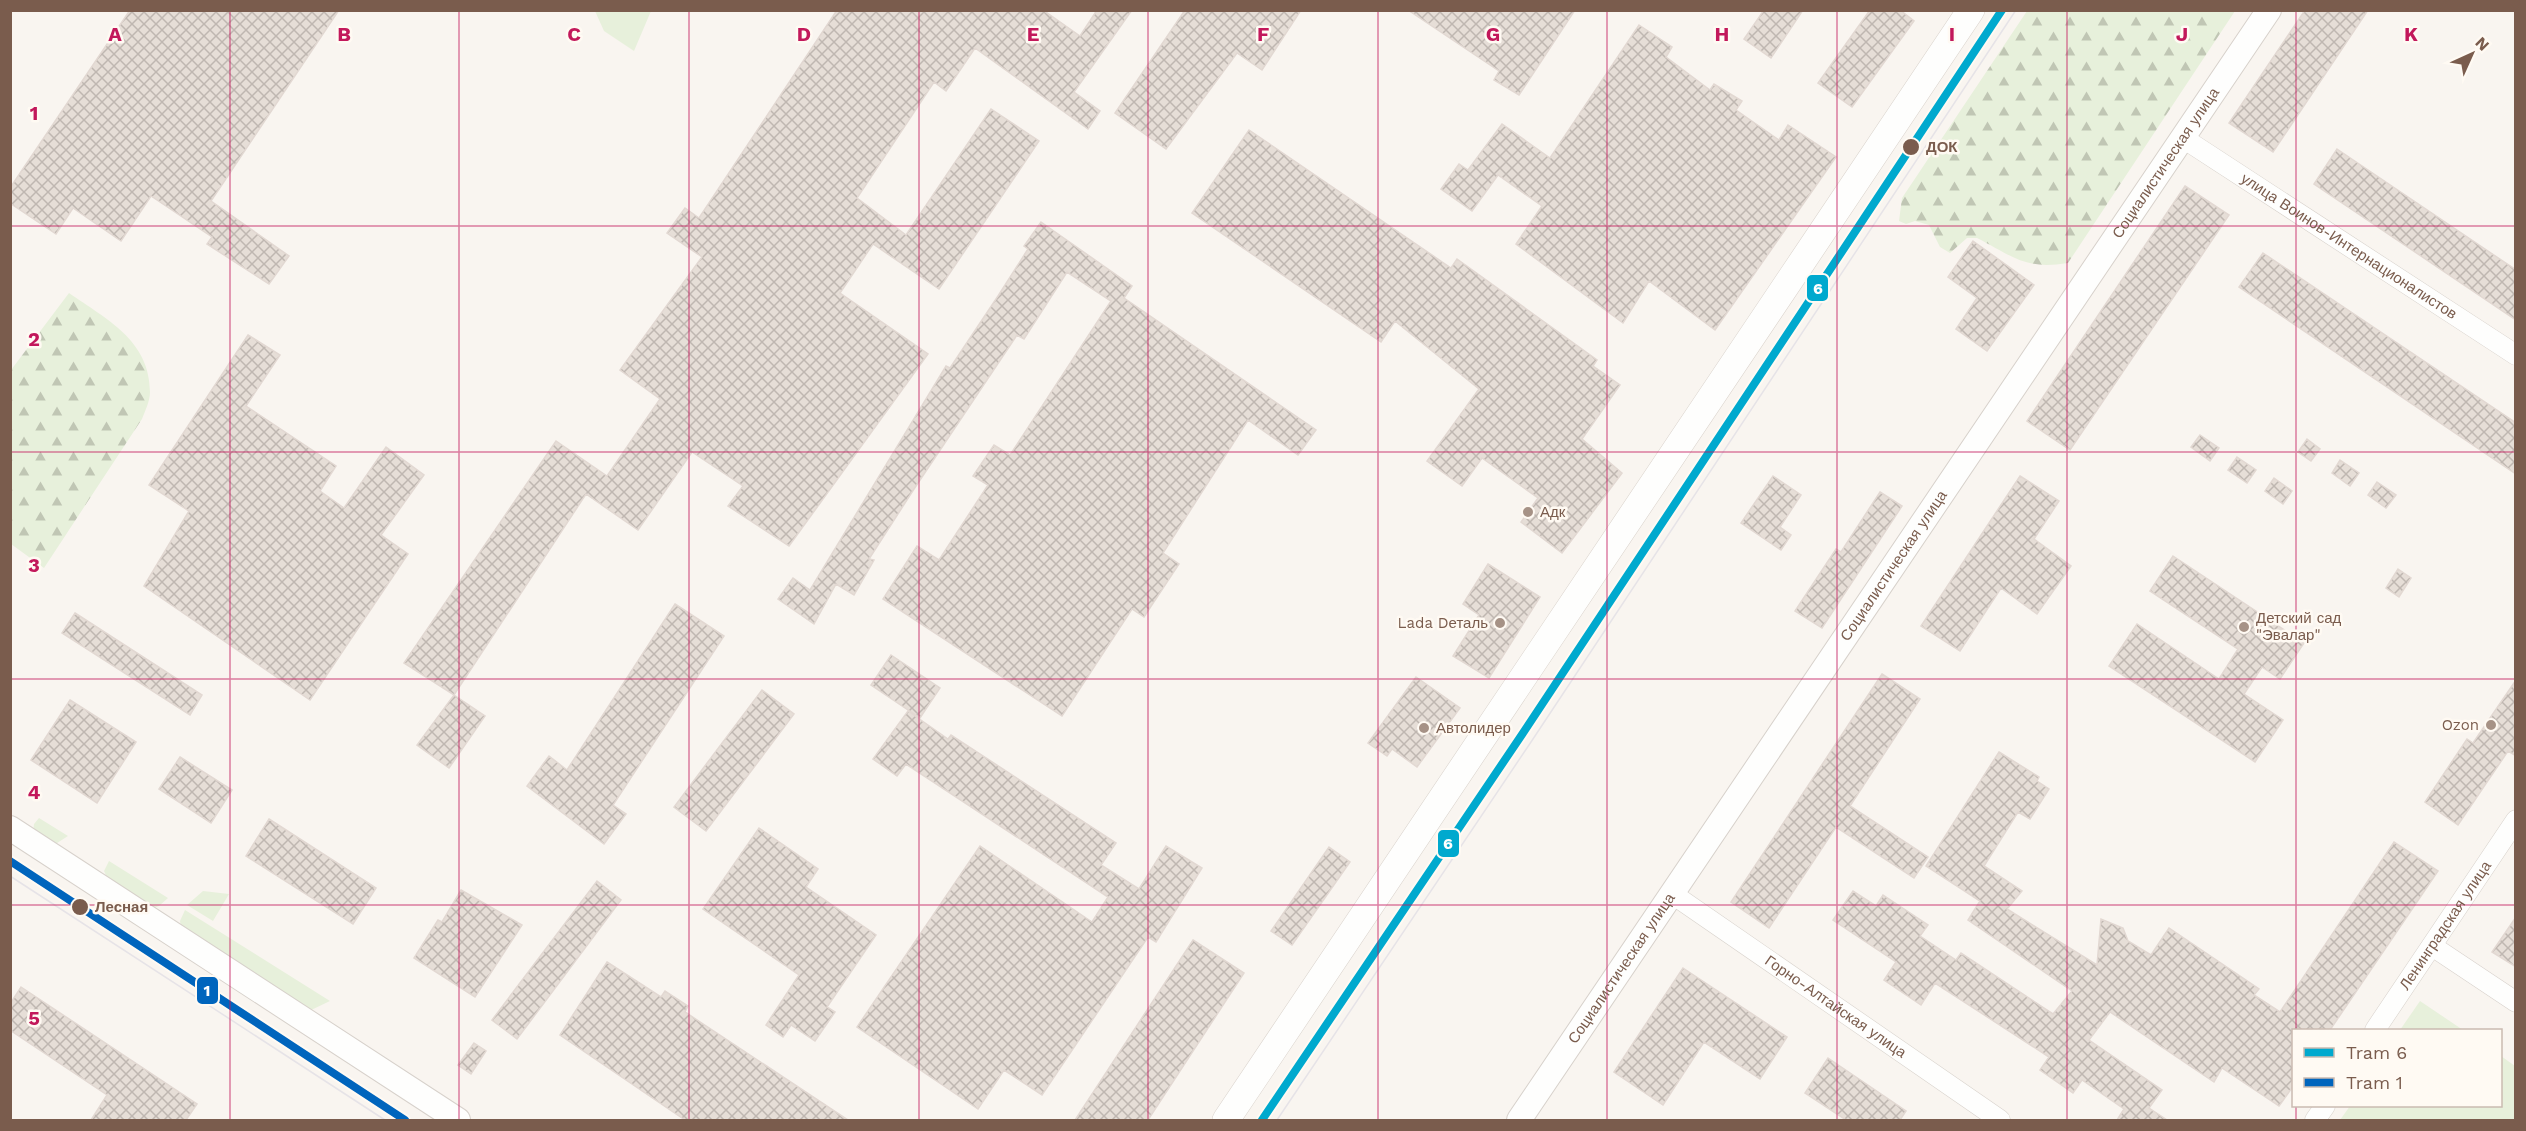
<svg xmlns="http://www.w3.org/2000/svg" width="2526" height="1131" font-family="'Work Sans',sans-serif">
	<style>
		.grass { fill: #e7f0db }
		.forest { fill: url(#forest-firs) }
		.building { fill: url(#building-cross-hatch); stroke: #e2d8d2; stroke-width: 1.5 }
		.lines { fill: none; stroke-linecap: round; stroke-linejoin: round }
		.minor-casing { stroke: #d7d1cb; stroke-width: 21 }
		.tertiary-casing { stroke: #d7d1cb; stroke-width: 26 }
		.secondary-casing { stroke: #d9d2cb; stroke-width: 28 }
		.minor { stroke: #fefefd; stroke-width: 20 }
		.tertiary { stroke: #fefefd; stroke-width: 24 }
		.secondary { stroke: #fefefd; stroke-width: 27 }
		.tram { stroke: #e6e3e7; stroke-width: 1.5 }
		.tram-1-casing { stroke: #fffaf3; stroke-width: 12 }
		.tram-2-casing { stroke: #fffaf3; stroke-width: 12 }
		.tram-1 { stroke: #00a9ce; stroke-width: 8 }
		.tram-2 { stroke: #0065bd; stroke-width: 8 }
		.grid { fill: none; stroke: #c2185b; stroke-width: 1.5; stroke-opacity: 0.55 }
		.stop-dot { fill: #7a5c4d; stroke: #fffaf3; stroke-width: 2 }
		.poi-dot { fill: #a69286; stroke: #fffaf3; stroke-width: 2 }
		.labels { text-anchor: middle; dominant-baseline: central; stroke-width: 5; stroke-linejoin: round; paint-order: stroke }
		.stop-label { font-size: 15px; font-weight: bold; fill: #7a5c4d; stroke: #fffaf3; text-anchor: start }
		.street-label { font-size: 15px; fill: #7a5c4d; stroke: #fffaf3 }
		.poi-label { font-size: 15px; fill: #7a5c4d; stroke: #fffaf3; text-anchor: start }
		.grid-label { font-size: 20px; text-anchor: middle; font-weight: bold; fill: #c2185b; stroke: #fffaf3; stroke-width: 5; stroke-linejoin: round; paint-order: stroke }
		.line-badge { stroke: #fffaf3; stroke-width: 2 }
		.badge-label { font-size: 16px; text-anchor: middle; font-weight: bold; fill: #fff }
	</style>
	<defs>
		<pattern id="forest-firs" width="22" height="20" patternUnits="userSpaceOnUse" patternTransform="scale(1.5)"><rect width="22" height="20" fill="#e7f0db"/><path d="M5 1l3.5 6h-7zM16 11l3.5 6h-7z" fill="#c0c6b4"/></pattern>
		<pattern id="building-cross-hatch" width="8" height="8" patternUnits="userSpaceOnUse" patternTransform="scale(1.5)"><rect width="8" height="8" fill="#e6ded7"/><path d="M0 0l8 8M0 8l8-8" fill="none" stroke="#bfb7b1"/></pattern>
	</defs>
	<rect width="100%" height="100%" fill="#f9f5f0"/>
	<!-- grass -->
	<path class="grass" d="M595,11H651L634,51L604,31Z
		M39,818L68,836L54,845L33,833L34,824Z
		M109,861L168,898L159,906L149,910L112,888L104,871Z
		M203,891L229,894L213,921L187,905Z
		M185,910L330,1001L307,1012L182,932L180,921Z
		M2420,1001L2463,1030H2400Z
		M2501,1056L2515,1066V1120H2340L2350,1106H2500Z"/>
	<!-- forest -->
	<path class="forest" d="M2027,11H2235L2068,263C2025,270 2014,257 1977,238H1967L1950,253L1940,247L1929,225L1915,221L1906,224L1899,221L1902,198Z
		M69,293C106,319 150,340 150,392C150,401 145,411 142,419L44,568L11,544V370Z"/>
	<!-- building -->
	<path class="building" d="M130,10H339L211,201L289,256L269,284L207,244L212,237L151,196L121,241L73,208L56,234L10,203V188Z
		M837,10H1043L1080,36L1097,10H1132L1074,92L1100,111L1088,129L975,48L946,91L934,82L857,198L906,235L991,109L1039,141L939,289L873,244L840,293L928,354L789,546L728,506L743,486L692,452L638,530L586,494L454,695L404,663L556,441L607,476L660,399L620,370L702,257L667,233L685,208L699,218Z
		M1185,10H1301L1262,70L1237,53L1166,149L1115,113Z
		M1408,10H1575L1519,95L1494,80L1499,71Z
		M1764,10H1803L1771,58L1744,39Z
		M1870,10H1900L1914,21L1852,107L1818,83Z
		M2305,10H2368L2273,152L2229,123Z
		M1639,25L1672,47L1666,57L1710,90L1714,84L1742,101L1736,110L1779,140L1788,125L1836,157L1715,330L1649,281L1623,323L1516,244L1542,206L1498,175L1472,211L1441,189L1459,164L1468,170L1502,124L1550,158Z
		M1249,130L1451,268L1457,259L1597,360L1593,366L1620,385L1582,439L1622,473L1562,553L1521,522L1538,498L1482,458L1462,486L1427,461L1479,389L1395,321L1381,342L1192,213Z
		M2337,149L2516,270V320L2314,184Z
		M2185,186L2229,215L2070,450L2027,421Z
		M1041,222L1132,286L1124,298L1316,430L1298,455L1248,420L1163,553L1179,564L1144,617L1132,609L1062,716L883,599L917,546L939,560L988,485L973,476L994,445L1010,455L1111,301L1067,272L1024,339L1017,335L914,489L869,559L874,560L854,595L836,584L814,624L778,599L793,578L810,590L946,366L950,368L998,296L1028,249L1024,246Z
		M1973,241L2034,285L1987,351L1956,329L1977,298L1948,277Z
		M2263,253L2516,423V474L2239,287Z
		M248,335L280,355L246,406L336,466L320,491L344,508L386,447L424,475L381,535L408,554L310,700L144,586L189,511L149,485Z
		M2200,435L2219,448L2210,461L2191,447Z
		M2307,439L2320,449L2311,461L2298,452Z
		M2237,457L2256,470L2247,483L2228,470Z
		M2340,460L2359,473L2350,486L2332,473Z
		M1773,476L1801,495L1780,527L1791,535L1781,550L1741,523Z
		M2020,476L2059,501L2034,539L2071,566L2037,614L2001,588L1960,651L1921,626Z
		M2274,478L2292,491L2283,504L2265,491Z
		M2377,482L2396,495L2386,508L2368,495Z
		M1880,492L1902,506L1822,628L1795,611L1836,549L1841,552Z
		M2173,556L2304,643L2280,679L2262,667L2244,694L2283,720L2255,762L2109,666L2137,624L2219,679L2238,649L2150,591Z
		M1488,564L1540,597L1489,678L1453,656L1479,615L1463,604Z
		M2398,569L2411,578L2399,597L2386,588Z
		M675,604L724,636L613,805L626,814L604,844L527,786L549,756L567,770Z
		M75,613L202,695L190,715L62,633Z
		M891,655L940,688L920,718L871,685Z
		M1882,674L1920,699L1850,806L1928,857L1914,878L1836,827L1769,928L1731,902Z
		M1416,677L1460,708L1417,767L1392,749L1387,756L1368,743Z
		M2516,680V756L2508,751L2458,825L2425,802L2467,739L2473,743Z
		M762,690L794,714L706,831L674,807Z
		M454,695L485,716L449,768L417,745Z
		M70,700L136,742L97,803L31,760Z
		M908,711L948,739L951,735L1116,843L1101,865L1139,889L1166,846L1202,868L1156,942L1148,937L1042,1095L1004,1070L978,1109L857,1027L980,846L1092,922L1108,897L906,764L897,776L873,759Z
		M1999,752L2039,777L2037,781L2049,789L2030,819L2018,812L1984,866L2022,891L2007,909L2097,965L2101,919L2123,928L2128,941L2151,955L2169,928L2259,989L2254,995L2280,1012L2394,842L2438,871L2330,1030H2294V1085L2279,1106L2222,1068L2214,1082L2110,1012L2089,1040L2162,1090L2149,1108L2167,1120H2117L2124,1109L2082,1080L2073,1093L2040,1070L2049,1057L1935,983L1921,1005L1884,980L1896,962L1833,920L1853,891L1876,906L1883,895L1928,925L1920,936L1956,960L1961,953L2053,1014L2072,991L1968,920L1980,901L1926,866Z
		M180,757L232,790L211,823L159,789Z
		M269,819L376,888L353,924L246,856Z
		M759,828L818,869L806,887L876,935L827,1007L835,1012L815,1041L791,1025L783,1037L766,1025L799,975L703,909Z
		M1329,847L1350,862L1292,945L1271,931Z
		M597,881L621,900L517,1039L492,1020Z
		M461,890L522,925L475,997L414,958L438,920L442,922Z
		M2516,917V967L2492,952Z
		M1193,940L1244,973L1148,1120H1075Z
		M607,962L661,997L665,991L688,1006L685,1012L848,1120H685L560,1035Z
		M1683,968L1787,1037L1760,1079L1704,1042L1663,1105L1614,1072Z
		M21,987L197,1104L186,1120H91L107,1095L10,1030V1004Z
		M474,1043L486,1051L471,1074L458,1065Z
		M1828,1058L1906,1111L1900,1120H1846L1805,1093Z"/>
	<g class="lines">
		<defs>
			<g id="minor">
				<path id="s1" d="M2183,138L2516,355"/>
				<path id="s2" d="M1671,893L2000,1120"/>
				<path d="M2432,946L2516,1002"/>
				<path id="s3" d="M2375,1030L2516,820"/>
				<path d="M2315,1120L2325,1106"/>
			</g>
			<g id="tertiary">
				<path d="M10,828L458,1120"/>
				<path id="s4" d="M1519,1120L2269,10"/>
			</g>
			<path id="secondary" d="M1226,1120L1971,10"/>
		</defs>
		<!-- minor casing -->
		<use href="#minor" class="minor-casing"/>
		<!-- tertiary casing -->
		<use href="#tertiary" class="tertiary-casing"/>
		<!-- secondary casing -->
		<use href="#secondary" class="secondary-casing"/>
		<!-- minor -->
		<use href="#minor" class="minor"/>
		<!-- tertiary -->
		<use href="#tertiary" class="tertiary"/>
		<!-- secondary -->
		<use href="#secondary" class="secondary"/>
		<!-- tram -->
		<path class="tram" d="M10,876L385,1120
			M1277,1120L1531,742L2016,10"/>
		<defs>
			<path id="tram-1" d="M1262,1120L1523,733L2002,10"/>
			<path id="tram-2" d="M10,861L405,1120"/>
		</defs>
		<!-- tram-1 casing -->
		<use href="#tram-1" class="tram-1-casing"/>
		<!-- tram-2 casing -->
		<use href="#tram-2" class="tram-2-casing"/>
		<!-- tram-1 -->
		<use href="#tram-1" class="tram-1"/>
		<!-- tram-2 -->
		<use href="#tram-2" class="tram-2"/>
	</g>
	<!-- grid -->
	<path class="grid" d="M230,10V1120M459,10V1120M689,10V1120M919,10V1120M1148,10V1120M1378,10V1120M1607,10V1120M1837,10V1120M2067,10V1120M2296,10V1030M10,226H2516M10,452H2516M10,679H2516M10,905H2516M2296,1106V1120"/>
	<!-- markers -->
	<g class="stop-dot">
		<circle cx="1911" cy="147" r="9"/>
		<circle cx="80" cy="907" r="9"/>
	</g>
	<g class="poi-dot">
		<circle cx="1528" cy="512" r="6"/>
		<circle cx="1500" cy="623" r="6"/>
		<circle cx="2244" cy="627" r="6"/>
		<circle cx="2491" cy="725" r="6"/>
		<circle cx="1424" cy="728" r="6"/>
	</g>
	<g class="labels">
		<!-- stop labels -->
		<g class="stop-label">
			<text x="1926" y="147">ДОК</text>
			<text x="95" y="907">Лесная</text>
		</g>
		<!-- street labels -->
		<g class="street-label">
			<text stroke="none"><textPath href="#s4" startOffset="1155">Социалистическая улица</textPath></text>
			<text stroke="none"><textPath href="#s1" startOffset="198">улица Воинов-Интернационалистов</textPath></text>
			<text stroke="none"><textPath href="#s4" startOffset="669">Социалистическая улица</textPath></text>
			<text stroke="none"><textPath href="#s3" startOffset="126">Ленинградская улица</textPath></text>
			<text stroke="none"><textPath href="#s4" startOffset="183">Социалистическая улица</textPath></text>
			<text stroke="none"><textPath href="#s2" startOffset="200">Горно-Алтайская улица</textPath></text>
		</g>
		<!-- poi labels -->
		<g class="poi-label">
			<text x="1540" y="512">Адк</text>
			<text x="2256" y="618">Детский сад<tspan x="2256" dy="17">"Эвалар"</tspan></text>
			<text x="1488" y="623" text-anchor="end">Lada Dеталь</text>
			<text x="2479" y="725" text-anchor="end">Ozon</text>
			<text x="1436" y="728">Автолидер</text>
		</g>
	</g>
	<g class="grid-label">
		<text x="115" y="41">A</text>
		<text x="344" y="41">B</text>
		<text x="574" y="41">C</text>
		<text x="804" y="41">D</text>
		<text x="1033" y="41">E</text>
		<text x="1263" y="41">F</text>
		<text x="1493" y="41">G</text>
		<text x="1722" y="41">H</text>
		<text x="1952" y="41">I</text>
		<text x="2182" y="41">J</text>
		<text x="2411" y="41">K</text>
		<text x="34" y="120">1</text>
		<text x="34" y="346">2</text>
		<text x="34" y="572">3</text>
		<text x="34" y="799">4</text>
		<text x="34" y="1025">5</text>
	</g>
	<g class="line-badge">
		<rect x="1806" y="274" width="23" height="28" rx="6" fill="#00a9ce"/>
		<rect x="1437" y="829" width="23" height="29" rx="6" fill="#00a9ce"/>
		<rect x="196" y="976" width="23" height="29" rx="6" fill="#0065bd"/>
	</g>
	<g class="badge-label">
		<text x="1818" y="294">6</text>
		<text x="1448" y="849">6</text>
		<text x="207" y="996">1</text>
	</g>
	<!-- border -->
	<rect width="2526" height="1131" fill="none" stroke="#7a5c4d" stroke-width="24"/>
	<!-- legend -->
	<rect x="2292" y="1029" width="210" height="78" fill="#fffaf3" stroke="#cabbb1" stroke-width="1.5"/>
	<rect x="2304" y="1048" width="30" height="9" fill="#00a9ce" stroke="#cabbb1" stroke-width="1.5"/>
	<text x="2346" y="1059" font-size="18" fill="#7a5c4d">Tram 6</text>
	<rect x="2304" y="1078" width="30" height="9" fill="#0065bd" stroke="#cabbb1" stroke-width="1.5"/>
	<text x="2346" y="1089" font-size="18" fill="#7a5c4d">Tram 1</text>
	<!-- north arrow -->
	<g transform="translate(2472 54) rotate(45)" stroke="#fffaf3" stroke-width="4.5" paint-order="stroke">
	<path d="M0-4.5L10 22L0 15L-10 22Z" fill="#7a5c4d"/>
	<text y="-9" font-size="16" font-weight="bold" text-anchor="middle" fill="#7a5c4d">N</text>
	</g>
</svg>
